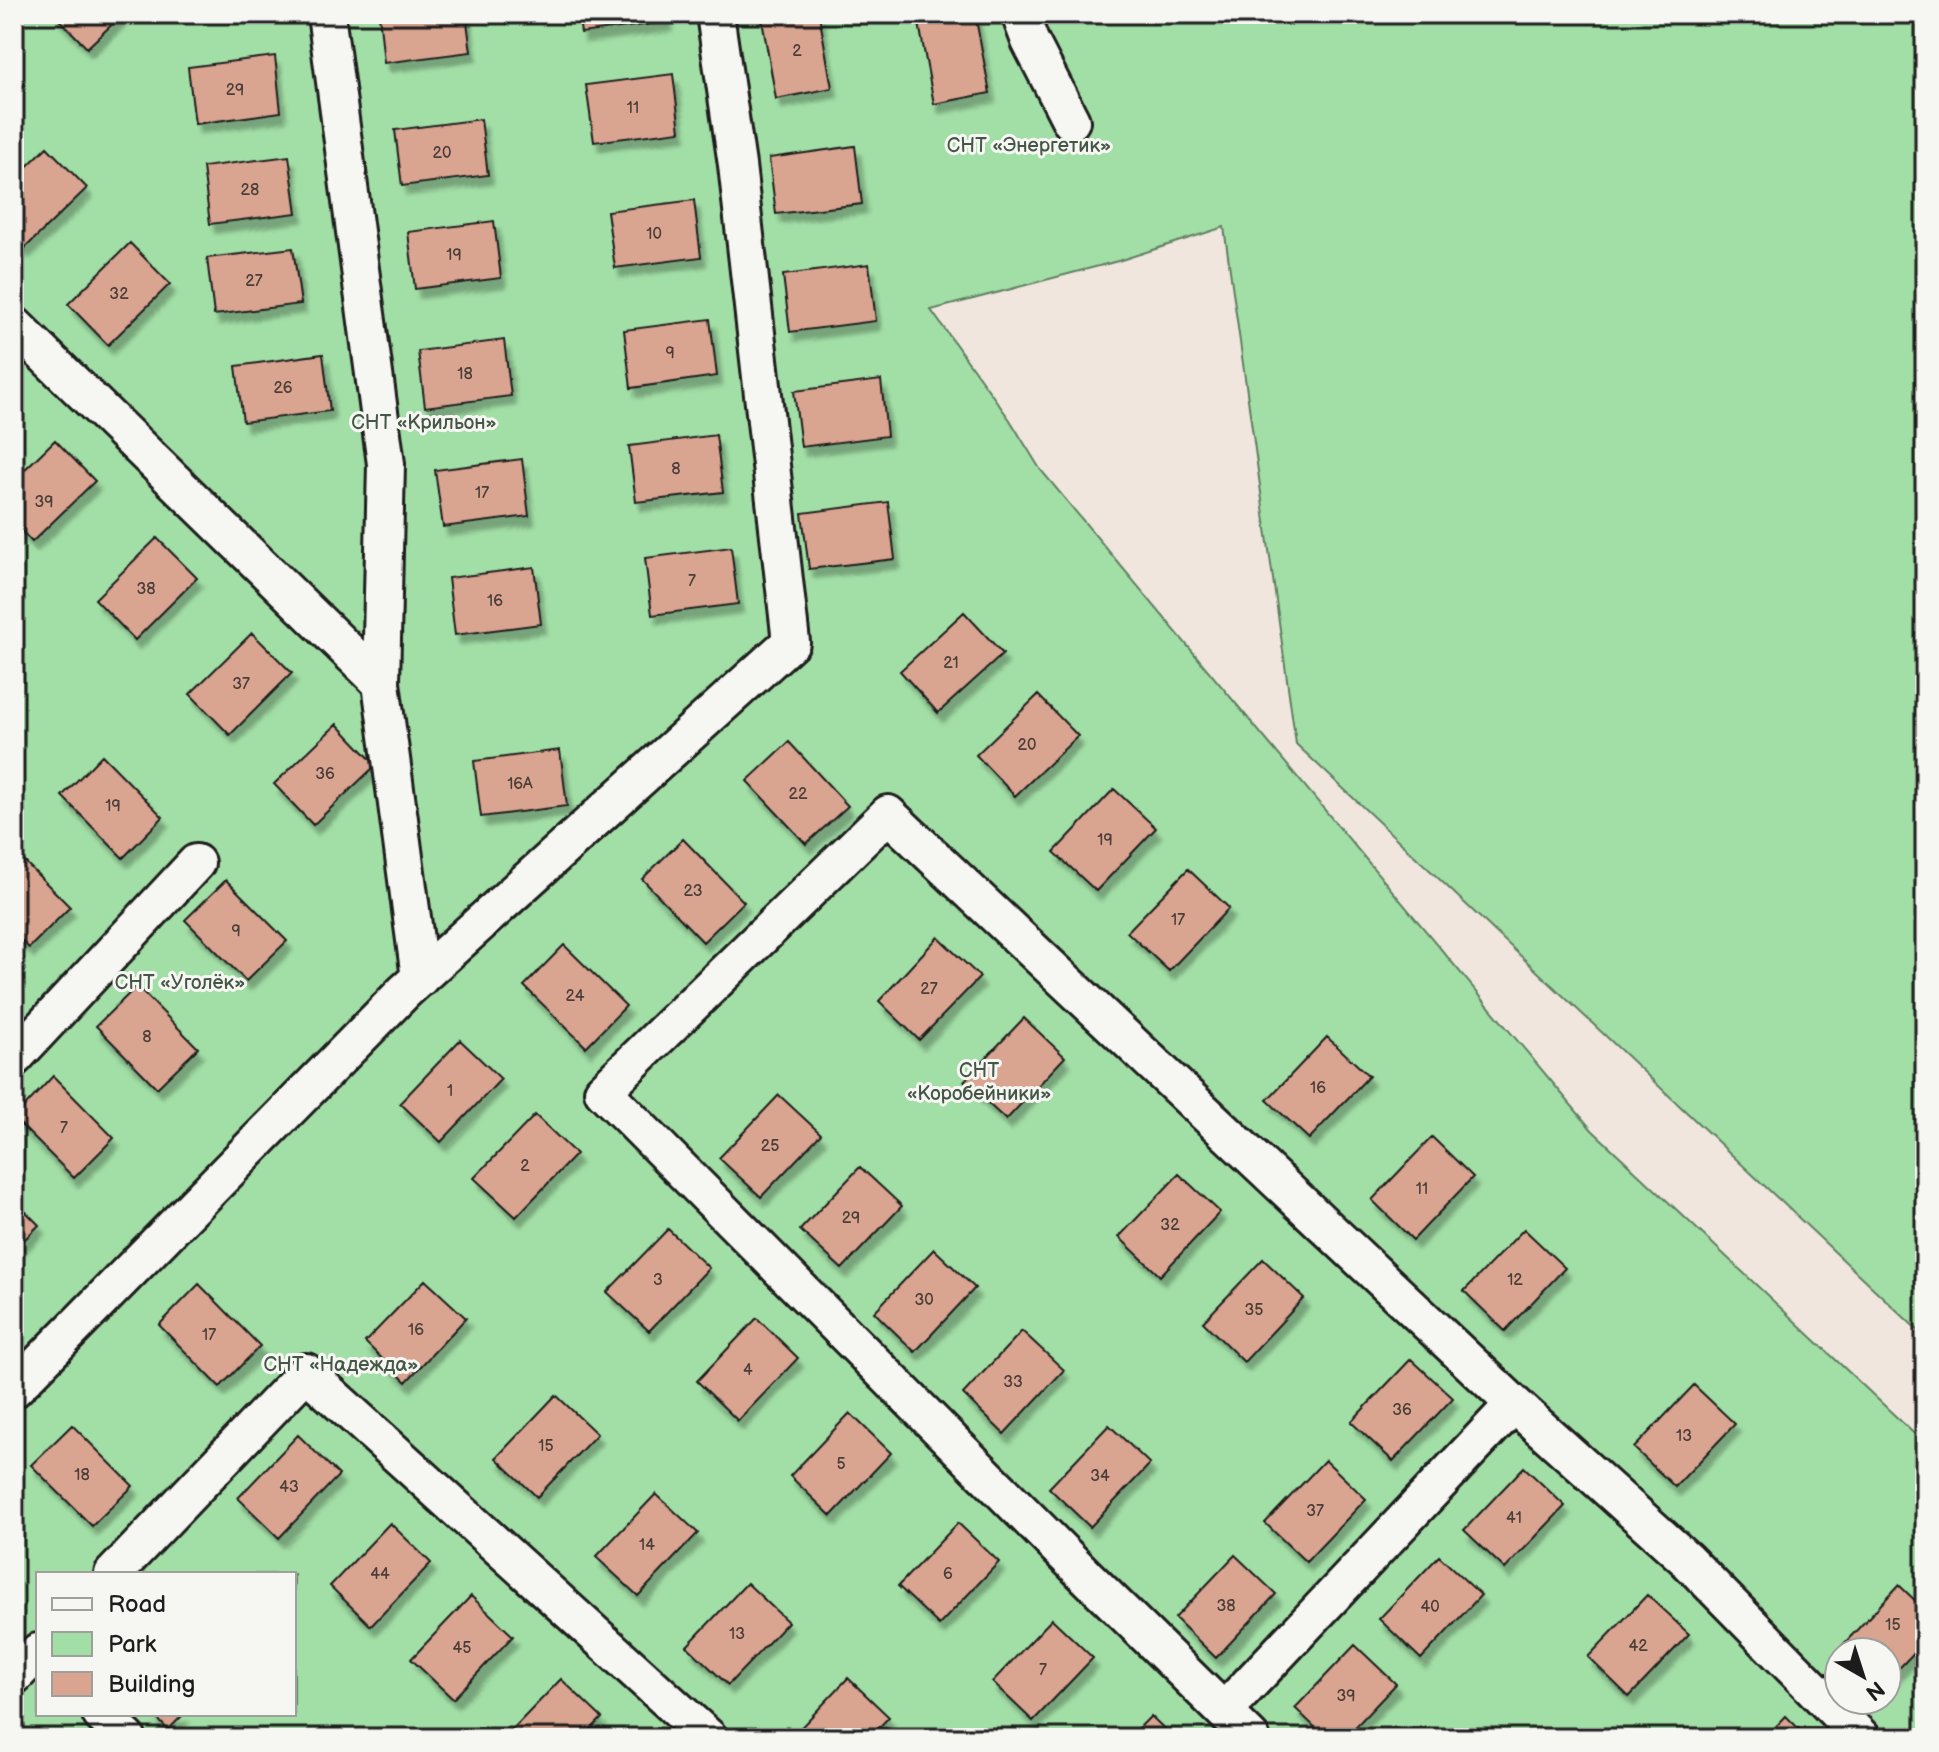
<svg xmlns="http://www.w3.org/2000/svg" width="1939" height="1752" font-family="'Balsamiq Sans',sans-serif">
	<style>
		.green { fill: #a2dfa6; stroke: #5f7e61; stroke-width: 2; fill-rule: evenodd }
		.building { fill: #d9a490; stroke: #1c1c1c; stroke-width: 2; filter: url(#shadow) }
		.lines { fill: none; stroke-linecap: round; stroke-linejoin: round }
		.street-casing { stroke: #1c1c1c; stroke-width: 42 }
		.street { stroke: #f6f6f2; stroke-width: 36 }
		.labels { text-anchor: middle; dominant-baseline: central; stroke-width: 6; stroke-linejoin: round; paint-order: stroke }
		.number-label { font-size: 16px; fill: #4b3e39 }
		.park-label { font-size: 20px; fill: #445645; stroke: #f6f6f2 }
	</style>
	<defs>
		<filter id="shadow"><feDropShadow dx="5" dy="9" stdDeviation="2" flood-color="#0004"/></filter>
	</defs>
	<rect width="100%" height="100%" fill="#f0e6de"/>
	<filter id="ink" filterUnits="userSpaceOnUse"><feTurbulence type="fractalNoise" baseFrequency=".0125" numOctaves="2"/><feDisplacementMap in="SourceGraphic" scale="16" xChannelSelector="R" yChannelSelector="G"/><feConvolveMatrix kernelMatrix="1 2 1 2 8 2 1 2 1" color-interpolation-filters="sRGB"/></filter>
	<g filter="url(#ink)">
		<!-- green -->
		<path class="green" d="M14,14H1925V1337L1296,744L1224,227L1118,261L931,310L1010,420L1040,469L1592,1130L1925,1444V1738H14ZM38,1574H294V1714H38ZM1839,1652H1887V1700H1839Z"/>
		<!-- building -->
		<path class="building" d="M54,14H123L87,48Z
			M379,14H466L471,52L384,63Z
			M578,14H666L667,22L581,33Z
			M761,14H819L832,88L776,99Z
			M940,14H975L990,93L934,104L918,18Z
			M275,56L281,112L195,124L188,67Z
			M673,74L680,131L594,142L586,85Z
			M481,119L488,175L402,186L395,130Z
			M855,146L862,204L776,214L769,158Z
			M47,147L87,188L24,249L14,238V179Z
			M289,156L297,213L210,224L203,167Z
			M694,200L701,257L615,268L607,211Z
			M494,221L501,278L415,289L408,232Z
			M130,243L170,284L108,345L68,304Z
			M293,248L301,304L214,315L207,258Z
			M869,264L876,321L790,332L783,275Z
			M710,319L717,376L631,388L624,330Z
			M504,340L511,396L425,407L418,351Z
			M323,354L330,411L243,422L236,366Z
			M881,380L887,436L801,447L794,391Z
			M716,435L723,492L636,502L629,446Z
			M55,440L95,481L32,542L14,523V480Z
			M522,459L529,516L443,527L435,470Z
			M888,502L895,559L809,569L802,513Z
			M157,538L197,578L135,640L95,599Z
			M731,547L738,604L652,615L645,558Z
			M534,567L541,624L455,635L448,578Z
			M964,612L1003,654L938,713L900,671Z
			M252,633L292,673L230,735L190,694Z
			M1038,695L1078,736L1015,796L976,755Z
			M337,724L376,765L313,825L274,784Z
			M789,742L848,806L806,844L747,781Z
			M560,750L567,806L481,817L474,761Z
			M102,755L163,817L123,858L62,796Z
			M1114,789L1156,828L1096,891L1054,852Z
			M683,839L744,902L703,942L642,879Z
			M14,851L70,907L29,948L14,933Z
			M1188,869L1229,908L1169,971L1127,932Z
			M226,880L287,941L246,981L185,920Z
			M938,937L980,977L919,1040L879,1001Z
			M564,945L626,1006L586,1047L524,986Z
			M137,986L198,1048L157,1088L96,1026Z
			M1024,1018L1065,1057L1006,1120L964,1081Z
			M1327,1037L1369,1076L1309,1139L1267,1100Z
			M460,1040L501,1079L441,1142L400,1103Z
			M53,1076L114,1138L74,1178L14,1118Z
			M779,1095L821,1134L761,1197L719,1158Z
			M535,1115L576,1154L516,1217L474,1178Z
			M1432,1137L1473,1177L1413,1240L1372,1200Z
			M860,1167L902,1206L842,1269L800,1230Z
			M1179,1174L1220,1212L1160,1276L1119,1237Z
			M14,1200L39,1225L14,1250Z
			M668,1229L709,1268L649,1331L607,1292Z
			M1524,1229L1565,1268L1505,1331L1464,1291Z
			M934,1249L975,1288L915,1352L874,1312Z
			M1263,1259L1304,1298L1244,1362L1203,1322Z
			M425,1280L466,1318L406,1382L365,1342Z
			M199,1284L260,1346L220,1387L159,1325Z
			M757,1318L798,1358L738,1421L697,1381Z
			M1022,1331L1064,1370L1004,1434L963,1394Z
			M1411,1359L1453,1398L1393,1461L1351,1422Z
			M1694,1385L1735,1424L1675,1487L1634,1448Z
			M556,1395L597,1434L537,1497L496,1458Z
			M850,1413L891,1453L831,1516L790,1476Z
			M72,1425L133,1486L92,1526L31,1465Z
			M1109,1425L1150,1464L1090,1527L1049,1488Z
			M298,1435L339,1475L279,1538L238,1498Z
			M1325,1460L1366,1499L1306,1562L1265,1523Z
			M1524,1467L1565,1506L1505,1569L1464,1530Z
			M656,1494L698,1533L638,1596L596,1557Z
			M390,1523L431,1563L371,1626L330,1586Z
			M958,1523L999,1562L939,1625L898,1586Z
			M1235,1555L1276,1594L1216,1658L1175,1618Z
			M1439,1556L1481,1595L1421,1659L1379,1619Z
			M747,1583L788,1622L728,1685L687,1646Z
			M1899,1585L1925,1610V1641L1887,1681V1652H1844L1840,1648Z
			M1647,1595L1689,1634L1629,1697L1588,1657Z
			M471,1596L513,1636L453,1699L411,1659Z
			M1052,1619L1093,1658L1033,1721L992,1682Z
			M1355,1645L1396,1684L1345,1738H1326L1295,1708Z
			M848,1678L889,1717L869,1738H791Z
			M561,1679L602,1718L582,1738H504Z
			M153,1714H184L168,1730Z
			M1151,1716L1174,1738H1129Z
			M1786,1716L1808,1738H1765Z"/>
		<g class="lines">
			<defs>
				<path id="street" d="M326,14L386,464L381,683L420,978
					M1020,14L1030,41L1071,121
					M14,325L381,683
					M14,1058L196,863
					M14,1389L404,992L791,642L737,165L715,14
					M113,1574L306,1372L709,1738
					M14,1676L38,1652
					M1224,1711L1514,1404
					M101,1714L127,1738
					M1251,1738L1085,1575L603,1091L888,814L1514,1404L1686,1559L1862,1738"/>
			</defs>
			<!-- street casing -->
			<use href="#street" class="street-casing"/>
			<!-- street -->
			<use href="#street" class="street"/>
		</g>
	</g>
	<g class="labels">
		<!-- number labels -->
		<g class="number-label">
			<text x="797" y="51">2</text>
			<text x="235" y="90">29</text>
			<text x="633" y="108">11</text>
			<text x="442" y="153">20</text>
			<text x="250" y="190">28</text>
			<text x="654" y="234">10</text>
			<text x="454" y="255">19</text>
			<text x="254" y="281">27</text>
			<text x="119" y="294">32</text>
			<text x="670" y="353">9</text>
			<text x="465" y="374">18</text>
			<text x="283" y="388">26</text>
			<text x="676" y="469">8</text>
			<text x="482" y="493">17</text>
			<text x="44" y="502">39</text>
			<text x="692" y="581">7</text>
			<text x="146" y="589">38</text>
			<text x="495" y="601">16</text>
			<text x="951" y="663">21</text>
			<text x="241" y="684">37</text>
			<text x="1027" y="745">20</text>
			<text x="325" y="774">36</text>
			<text x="520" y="784">16А</text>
			<text x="798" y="794">22</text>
			<text x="113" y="806">19</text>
			<text x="1105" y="840">19</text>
			<text x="693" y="891">23</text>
			<text x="1178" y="920">17</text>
			<text x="236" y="931">9</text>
			<text x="929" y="989">27</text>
			<text x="575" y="996">24</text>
			<text x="147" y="1037">8</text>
			<text x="1318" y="1088">16</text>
			<text x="450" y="1091">1</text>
			<text x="64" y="1128">7</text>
			<text x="770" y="1146">25</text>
			<text x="525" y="1166">2</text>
			<text x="1422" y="1189">11</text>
			<text x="851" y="1218">29</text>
			<text x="1170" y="1225">32</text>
			<text x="658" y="1280">3</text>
			<text x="1515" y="1280">12</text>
			<text x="924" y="1300">30</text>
			<text x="1254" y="1310">35</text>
			<text x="416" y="1330">16</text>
			<text x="209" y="1335">17</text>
			<text x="748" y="1370">4</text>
			<text x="1013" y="1382">33</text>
			<text x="1402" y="1410">36</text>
			<text x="1684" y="1436">13</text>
			<text x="546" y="1446">15</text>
			<text x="841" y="1464">5</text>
			<text x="82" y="1475">18</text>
			<text x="1100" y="1476">34</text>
			<text x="289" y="1487">43</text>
			<text x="1315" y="1511">37</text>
			<text x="1514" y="1518">41</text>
			<text x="647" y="1545">14</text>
			<text x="380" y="1574">44</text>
			<text x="948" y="1574">6</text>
			<text x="1226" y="1606">38</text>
			<text x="1430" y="1607">40</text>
			<text x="1893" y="1625">15</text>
			<text x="737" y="1634">13</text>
			<text x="1638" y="1646">42</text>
			<text x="462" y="1648">45</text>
			<text x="1043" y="1670">7</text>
			<text x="1346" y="1696">39</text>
		</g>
		<!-- park labels -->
		<g class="park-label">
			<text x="1029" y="146">СНТ «Энергетик»</text>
			<text x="424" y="423">СНТ «Крильон»</text>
			<text x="180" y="983">СНТ «Уголёк»</text>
			<text x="979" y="1071">СНТ<tspan x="979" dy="23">«Коробейники»</tspan></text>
			<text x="341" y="1365">СНТ «Надежда»</text>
		</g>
	</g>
	<!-- margin -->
	<rect width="1939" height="1752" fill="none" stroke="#f6f6f2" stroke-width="48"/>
	<rect x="24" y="24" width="1891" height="1704" fill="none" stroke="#1c1c1c" stroke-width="3" filter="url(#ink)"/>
	<!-- legend -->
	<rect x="36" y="1572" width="260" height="144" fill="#f6f6f2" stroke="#9f9f9c" stroke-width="2"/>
	<rect x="52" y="1598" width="40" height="12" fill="#f6f6f2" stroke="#9f9f9c" stroke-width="2"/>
	<text x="108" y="1612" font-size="24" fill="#1c1c1c">Road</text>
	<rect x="52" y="1632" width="40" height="24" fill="#a2dfa6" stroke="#9f9f9c" stroke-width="2"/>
	<text x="108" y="1652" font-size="24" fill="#1c1c1c">Park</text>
	<rect x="52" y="1672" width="40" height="24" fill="#d9a490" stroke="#9f9f9c" stroke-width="2"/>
	<text x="108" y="1692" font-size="24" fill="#1c1c1c">Building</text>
	<!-- north arrow -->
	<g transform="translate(1863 1676) rotate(141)"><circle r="38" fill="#f6f6f2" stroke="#9f9f9c" stroke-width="2"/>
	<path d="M0-6L14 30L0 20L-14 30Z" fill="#1c1c1c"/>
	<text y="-12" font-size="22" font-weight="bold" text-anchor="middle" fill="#1c1c1c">N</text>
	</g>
</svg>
